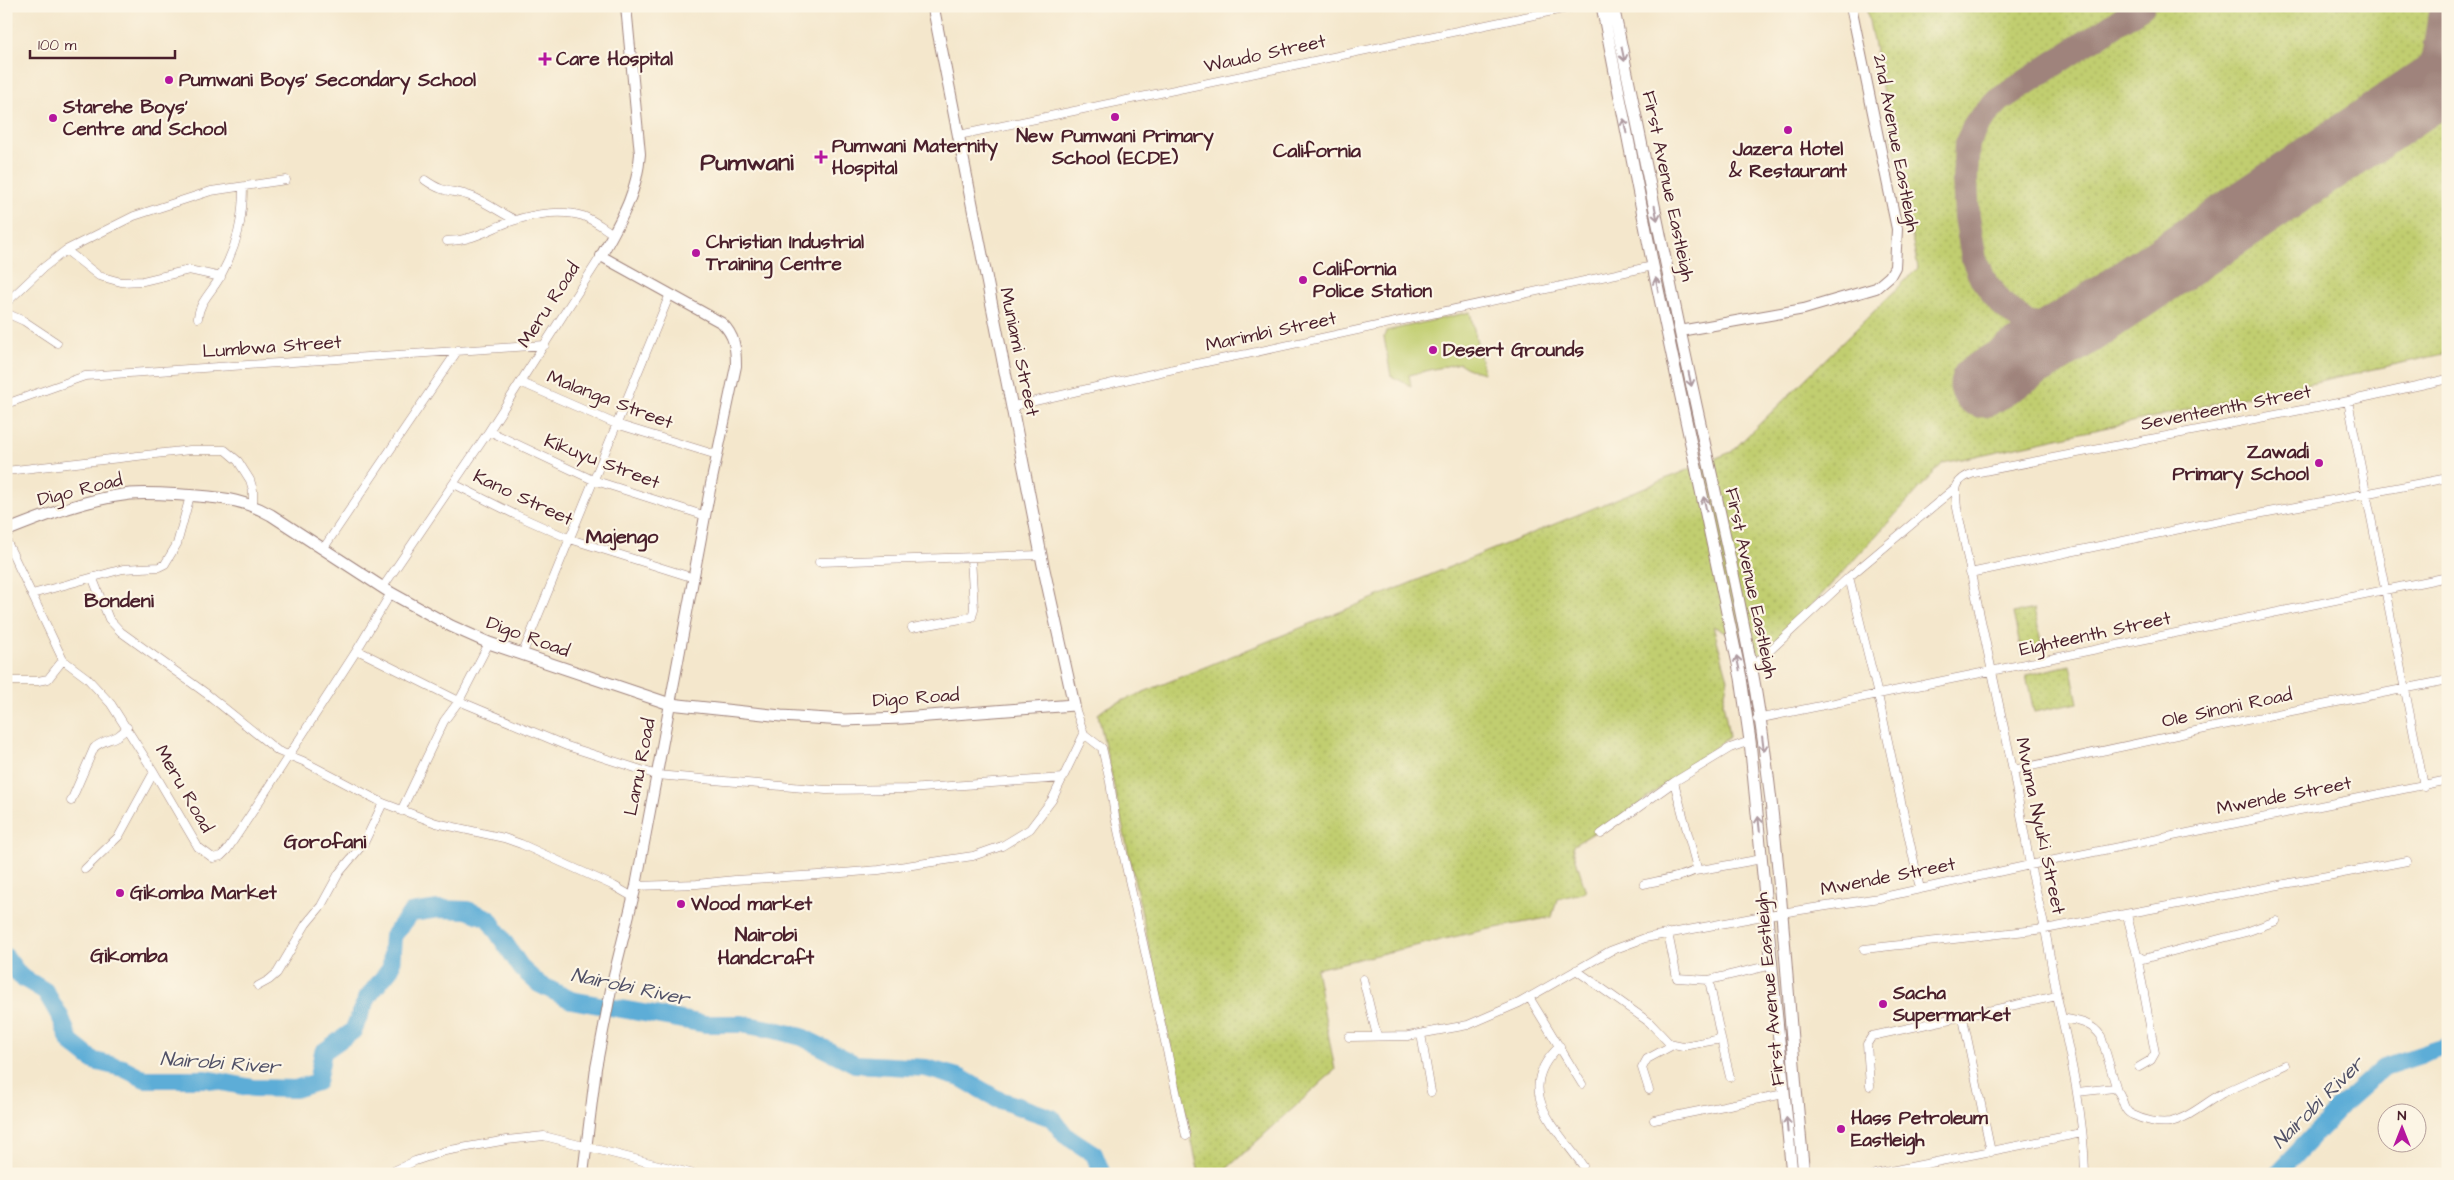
<svg xmlns="http://www.w3.org/2000/svg" width="2454" height="1180" font-family="'Architects Daughter',sans-serif">
	<style>
		.grass { fill: url(#grass-dots); stroke: #86764e }
		.garden { fill: #c1ce70; stroke: #86764e }
		.lines { fill: none; stroke-linecap: round; stroke-linejoin: round }
		.river { stroke: #5dadd7; stroke-width: 18 }
		.taxiway { stroke: #9f837c; stroke-width: 26 }
		.runway { stroke: #9f837c; stroke-width: 65 }
		.minor-casing { stroke: #9f837c; stroke-width: 9 }
		.tertiary-casing { stroke: #9f837c; stroke-width: 12 }
		.secondary-casing { stroke: #9f837c; stroke-width: 13 }
		.minor { stroke: #fff; stroke-width: 8 }
		.tertiary { stroke: #fff; stroke-width: 10 }
		.secondary { stroke: #fff; stroke-width: 11 }
		.oneway { stroke: #ae9aa0 }
		.poi-dot { fill: #b5179e; stroke: #fcf5e5; stroke-width: 2 }
		.labels { text-anchor: middle; dominant-baseline: central; stroke-width: 4.5; stroke-linejoin: round; paint-order: stroke }
		.street-label { font-size: 19px; fill: #4a1f2b; stroke: #fcf5e5 }
		.poi-label { font-size: 19px; font-weight: bold; fill: #4a1f2b; stroke: #fcf5e5; text-anchor: start }
		.neighbourhood-label { font-size: 20px; font-weight: bold; fill: #4a1f2b; stroke: #fcf5e5 }
		.water-label { font-size: 20px; font-style: italic; fill: #515167; stroke: #fcf5e5 }
		.district-label { font-size: 24px; font-weight: bold; fill: #4a1f2b; stroke: #fcf5e5 }
	</style>
	<defs>
		<pattern id="grass-dots" width="8" height="8" patternUnits="userSpaceOnUse" patternTransform="scale(1.25)"><rect width="8" height="8" fill="#c1ce70"/><path d="M2 2h.1M6 6h.1" fill="none" stroke="#a7b061" stroke-width="1.8" stroke-linecap="round"/></pattern>
	</defs>
	<rect width="100%" height="100%" fill="#fcf5e5"/>
	<filter id="ink" filterUnits="userSpaceOnUse"><feTurbulence type="fractalNoise" baseFrequency=".02" numOctaves="2"/><feDisplacementMap in="SourceGraphic" scale="10" xChannelSelector="R" yChannelSelector="G"/><feConvolveMatrix kernelMatrix="1 2 1 2 8 2 1 2 1" color-interpolation-filters="sRGB"/></filter>
	<filter id="wash" filterUnits="userSpaceOnUse"><feTurbulence type="fractalNoise" baseFrequency=".0096" numOctaves="4" result="noise"/><feDisplacementMap in="SourceGraphic" scale="20" xChannelSelector="R" yChannelSelector="G"/><feGaussianBlur stdDeviation="1.12" result="paint"/><feColorMatrix in="noise" values="0 0 0 0 0 0 0 0 0 0 0 0 0 0 0 0 0 1.4 0 .05"/><feComposite in="paint" operator="in"/></filter>
	<g filter="url(#wash)">
		<rect width="100%" height="100%" fill="#f4e7cc"/>
		<!-- grass -->
		<path class="grass" d="M1866,6H2448V353L1943,463L1765,656L1713,626L1728,679L1723,701L1729,737L1627,813L1572,846L1586,892L1557,899L1552,917L1475,932L1316,969L1335,1070L1221,1174H1199L1098,714L1107,707L1731,452L1918,268Z
			M2034,609L2043,650L2022,654L2013,613Z
			M2070,665L2078,703L2034,712L2026,675Z"/>
		<!-- garden -->
		<path class="garden" d="M1470,312L1484,373L1469,369L1459,363L1409,375L1411,386L1391,376L1384,337L1386,331Z"/>
		<g class="lines">
			<!-- river -->
			<path class="river" d="M6,957L20,976L45,991L61,1018L70,1042L94,1061L123,1068L145,1079H206L253,1088L295,1089L317,1082L323,1052L353,1031L367,998L391,968L393,936L411,913L439,909L467,910L488,918L522,969L539,984L571,1000L705,1024H742L775,1030L802,1037L855,1064L926,1068L961,1078L997,1099L1052,1118L1065,1135L1094,1154L1102,1174
				M2277,1174L2346,1101L2384,1067L2448,1046"/>
			<!-- taxiway -->
			<path class="taxiway" d="M2429,90L2442,6
				M2084,322L2057,329L2027,324L2001,303L1982,278L1974,259L1967,217L1965,178L1967,144L1977,123L1999,100L2142,6"/>
			<!-- runway -->
			<path class="runway" d="M1982,385L2084,322L2448,78"/>
		</g>
	</g>
	<g filter="url(#ink)">
		<g class="lines">
			<defs>
				<path id="minor" d="M959,135L1577,6
					M425,180C446,195 453,189 473,197C487,203 501,213 515,220
					M447,241C467,241 481,234 499,226C523,216 557,208 583,216C594,220 604,228 613,234
					M66,250L99,276L121,282L143,281L189,270L221,277
					M6,303L43,268L66,250L134,216L211,191L286,180
					M6,313L24,321L57,343
					M198,318C199,301 214,290 221,275C237,246 243,220 243,187
					M520,382L616,424L717,455
					M2348,401L2424,786
					M6,404L85,376L545,345
					M1013,406C1091,389 1169,368 1247,354L1653,266
					M489,431L593,480L706,516
					M6,471L190,450H225L238,461L250,480L253,490V504
					M454,484L514,514L570,539L694,578
					M6,540L63,660L87,678L111,704L154,772L198,847L213,858L221,856L227,850L253,811L357,650L391,593
					M323,549L458,350
					M819,562L1041,555
					M1970,573L2199,525L2448,478
					M1849,577L1878,695L1920,889
					M93,579L109,619L121,632L207,694L278,751L303,761L383,803L436,823L504,838L521,844L614,886L633,897
					M383,587L489,431L601,256
					M32,594L123,569L159,567L165,564L177,544L190,496
					M912,628L972,617L974,609L971,558
					M357,650L459,701L567,746L657,775L826,790L908,789L1063,778
					M522,655L670,294
					M1751,668L1849,577L1955,488
					M6,681H38L48,679L63,660
					M1757,719L2448,577
					M1084,734L1102,748L1110,782L1115,817L1186,1136
					M2013,770L2242,721L2448,680
					M71,801L94,748C104,738 118,741 127,727
					M401,811L444,721L459,701L489,643
					M1601,834L1674,782
					M85,869L119,836L154,772
					M1695,871L1762,859
					M1644,884C1655,881 1692,876 1697,868L1674,782L1730,748L1750,741
					M636,886L697,884L735,880L818,875L879,870L973,856L1002,846L1030,829L1052,800L1084,734L1074,705
					M2127,915L2137,955L2143,959L2246,932L2276,921
					M1668,933L1677,978L1709,980L1721,1039
					M1864,949L2045,929L2407,861
					M2137,955L2155,1053L2151,1060L2139,1067
					M1576,970L1649,1022L1669,1043L1683,1046L1721,1039L1730,1077
					M1363,979L1377,1036
					M1709,980L1772,965
					M258,986L269,980L277,973L306,924L321,906L339,873L364,843L383,803
					M2057,996C2070,1054 2084,1114 2085,1174
					M1529,997L1582,1084
					M1963,1018L1991,1152
					M2062,1018C2078,1021 2091,1022 2101,1036L2117,1090
					M1421,1034L1431,1092
					M1349,1037L1408,1036L1468,1025L1519,1003L1610,951L1645,938L1768,915L1879,898L2030,865L2448,780
					M1560,1046C1512,1090 1555,1126 1583,1166
					M1870,1086L1867,1044L1872,1036L2057,996L2045,929L2030,865L2013,770L1957,508C1955,489 1953,480 1974,473L2348,401L2448,379
					M1649,1090L1642,1068L1647,1059L1673,1045
					M2077,1092L2114,1088C2125,1094 2120,1110 2133,1115C2143,1120 2159,1124 2170,1122C2189,1118 2205,1103 2221,1094C2242,1084 2264,1075 2285,1065
					M1654,1120L1784,1094
					M387,1174L415,1161L445,1151L507,1140L544,1136L694,1174
					M1875,1174L2082,1133"/>
				<path id="tertiary" d="M1680,331L1804,309L1876,288L1890,276L1895,267L1897,229L1851,6
					M583,1174L596,1068L613,979L636,886L711,484L736,366C736,348 735,336 722,323L601,256C620,221 637,195 640,154L626,6"/>
				<path id="secondary" d="M1602,6L1653,266L1741,678L1750,741L1792,1174
					M1613,6C1640,134 1665,263 1693,391C1716,499 1743,608 1760,718C1783,869 1788,1022 1804,1174
					M6,531C46,515 87,499 130,494C152,492 176,495 198,496C225,498 247,501 271,515L391,593L451,626L489,643L670,704L781,716L844,720L902,718L1074,705L1043,565L933,6"/>
			</defs>
			<!-- minor casing -->
			<use href="#minor" class="minor-casing"/>
			<!-- tertiary casing -->
			<use href="#tertiary" class="tertiary-casing"/>
			<!-- secondary casing -->
			<use href="#secondary" class="secondary-casing"/>
			<!-- minor -->
			<use href="#minor" class="minor"/>
			<!-- tertiary -->
			<use href="#tertiary" class="tertiary"/>
			<!-- secondary -->
			<use href="#secondary" class="secondary"/>
		</g>
		<!-- one-way arrows -->
		<defs><path id="oneway-shaft" d="M-6 0H5M1.5-3L5.5 0L1.5 3" fill="none" stroke-width="1.6" stroke-linecap="round" stroke-linejoin="round" transform="scale(1.25)"/></defs>
		<g class="oneway">
			<use href="#oneway-shaft" transform="translate(1623 54) rotate(78)"/>
			<use href="#oneway-shaft" transform="translate(1625 126) rotate(-101)"/>
			<use href="#oneway-shaft" transform="translate(1656 213) rotate(79)"/>
			<use href="#oneway-shaft" transform="translate(1657 285) rotate(-102)"/>
			<use href="#oneway-shaft" transform="translate(1690 379) rotate(78)"/>
			<use href="#oneway-shaft" transform="translate(1705 504) rotate(-102)"/>
			<use href="#oneway-shaft" transform="translate(1738 663) rotate(-102)"/>
			<use href="#oneway-shaft" transform="translate(1763 744) rotate(83)"/>
			<use href="#oneway-shaft" transform="translate(1759 824) rotate(-96)"/>
			<use href="#oneway-shaft" transform="translate(1787 1125) rotate(-95)"/>
		</g>
	</g>
	<!-- markers -->
	<g class="poi-dot">
		<path d="M542.5 51.5h5v5h5v5h-5v5h-5v-5h-5v-5h5z"/>
		<circle cx="169" cy="80" r="5"/>
		<circle cx="1115" cy="117" r="5"/>
		<circle cx="53" cy="118" r="5"/>
		<circle cx="1788" cy="130" r="5"/>
		<path d="M818.5 149.5h5v5h5v5h-5v5h-5v-5h-5v-5h5z"/>
		<circle cx="696" cy="253" r="5"/>
		<circle cx="1303" cy="280" r="5"/>
		<circle cx="1433" cy="350" r="5"/>
		<circle cx="2319" cy="463" r="5"/>
		<circle cx="120" cy="893" r="5"/>
		<circle cx="681" cy="904" r="5"/>
		<circle cx="1883" cy="1004" r="5"/>
		<circle cx="1841" cy="1129" r="5"/>
	</g>
	<g class="labels">
		<!-- street labels -->
		<g class="street-label">
			<text transform="translate(1265 54) rotate(-12)">Waudo Street</text>
			<text transform="translate(1896 143) rotate(79)">2nd Avenue Eastleigh</text>
			<text transform="translate(1668 186) rotate(78)">First Avenue Eastleigh</text>
			<text transform="translate(549 305) rotate(-57)">Meru Road</text>
			<text transform="translate(1271 332) rotate(-12)">Marimbi Street</text>
			<text transform="translate(272 347) rotate(-4)">Lumbwa Street</text>
			<text transform="translate(1019 352) rotate(78)">Muniami Street</text>
			<text transform="translate(610 400) rotate(21)">Malanga Street</text>
			<text transform="translate(2226 408) rotate(-11)">Seventeenth Street</text>
			<text transform="translate(602 462) rotate(21)">Kikuyu Street</text>
			<text transform="translate(80 490) rotate(-14)">Digo Road</text>
			<text transform="translate(523 498) rotate(25)">Kano Street</text>
			<text transform="translate(1751 583) rotate(78)">First Avenue Eastleigh</text>
			<text transform="translate(2095 634) rotate(-12)">Eighteenth Street</text>
			<text transform="translate(528 637) rotate(20)">Digo Road</text>
			<text transform="translate(916 698) rotate(-4)">Digo Road</text>
			<text transform="translate(2227 708) rotate(-12)">Ole Sinoni Road</text>
			<text transform="translate(640 767) rotate(-79)">Lamu Road</text>
			<text transform="translate(184 789) rotate(60)">Meru Road</text>
			<text transform="translate(2284 796) rotate(-11)">Mwende Street</text>
			<text transform="translate(2040 826) rotate(78)">Mvuma Nyuki Street</text>
			<text transform="translate(1888 877) rotate(-11)">Mwende Street</text>
			<text transform="translate(1770 989) rotate(-95)">First Avenue Eastleigh</text>
		</g>
		<!-- poi labels -->
		<g class="poi-label">
			<text x="556" y="59">Care Hospital</text>
			<text x="179" y="80">Pumwani Boys' Secondary School</text>
			<text x="63" y="107">Starehe Boys'<tspan x="63" dy="22">Centre and School</tspan></text>
			<text x="1115" y="136" text-anchor="middle">New Pumwani Primary<tspan x="1115" dy="22">School (ECDE)</tspan></text>
			<text x="832" y="146">Pumwani Maternity<tspan x="832" dy="22">Hospital</tspan></text>
			<text x="1788" y="149" text-anchor="middle">Jazera Hotel<tspan x="1788" dy="22">&amp; Restaurant</tspan></text>
			<text x="706" y="242">Christian Industrial<tspan x="706" dy="22">Training Centre</tspan></text>
			<text x="1313" y="269">California<tspan x="1313" dy="22">Police Station</tspan></text>
			<text x="1443" y="350">Desert Grounds</text>
			<text x="2309" y="452" text-anchor="end">Zawadi<tspan x="2309" dy="22">Primary School</tspan></text>
			<text x="130" y="893">Gikomba Market</text>
			<text x="691" y="904">Wood market</text>
			<text x="1893" y="993">Sacha<tspan x="1893" dy="22">Supermarket</tspan></text>
			<text x="1851" y="1118">Hass Petroleum<tspan x="1851" dy="22">Eastleigh</tspan></text>
		</g>
		<!-- neighbourhood labels -->
		<g class="neighbourhood-label">
			<text x="1317" y="151">California</text>
			<text x="622" y="537">Majengo</text>
			<text x="119" y="601">Bondeni</text>
			<text x="325" y="842">Gorofani</text>
			<text x="766" y="935">Nairobi<tspan x="766" dy="23">Handcraft</tspan></text>
			<text x="129" y="956">Gikomba</text>
		</g>
		<!-- water labels -->
		<g class="water-label">
			<text transform="translate(630 987) rotate(12)">Nairobi River</text>
			<text transform="translate(220 1063) rotate(4)">Nairobi River</text>
			<text transform="translate(2318 1103) rotate(-45)">Nairobi River</text>
		</g>
		<!-- district labels -->
		<g class="district-label">
			<text x="747" y="163">Pumwani</text>
		</g>
	</g>
	<!-- margin -->
	<rect width="2454" height="1180" fill="none" stroke="#fcf5e5" stroke-width="25"/>
	<!-- north arrow -->
	<g transform="translate(2402 1128)"><circle r="24" fill="#fcf5e5" stroke="#b59f9b"/>
	<path d="M0-4L9 19L0 12L-9 19Z" fill="#b5179e"/>
	<text y="-8" font-size="14" font-weight="bold" text-anchor="middle" fill="#4a1f2b">N</text>
	</g>
	<!-- scale -->
	<path d="M30 50v8h145v-8" fill="none" stroke="#4a1f2b" stroke-width="2.5"/>
	<text x="38" y="50" font-size="15" fill="#4a1f2b" stroke="#fcf5e5" stroke-width="4" paint-order="stroke">100 m</text>
</svg>
